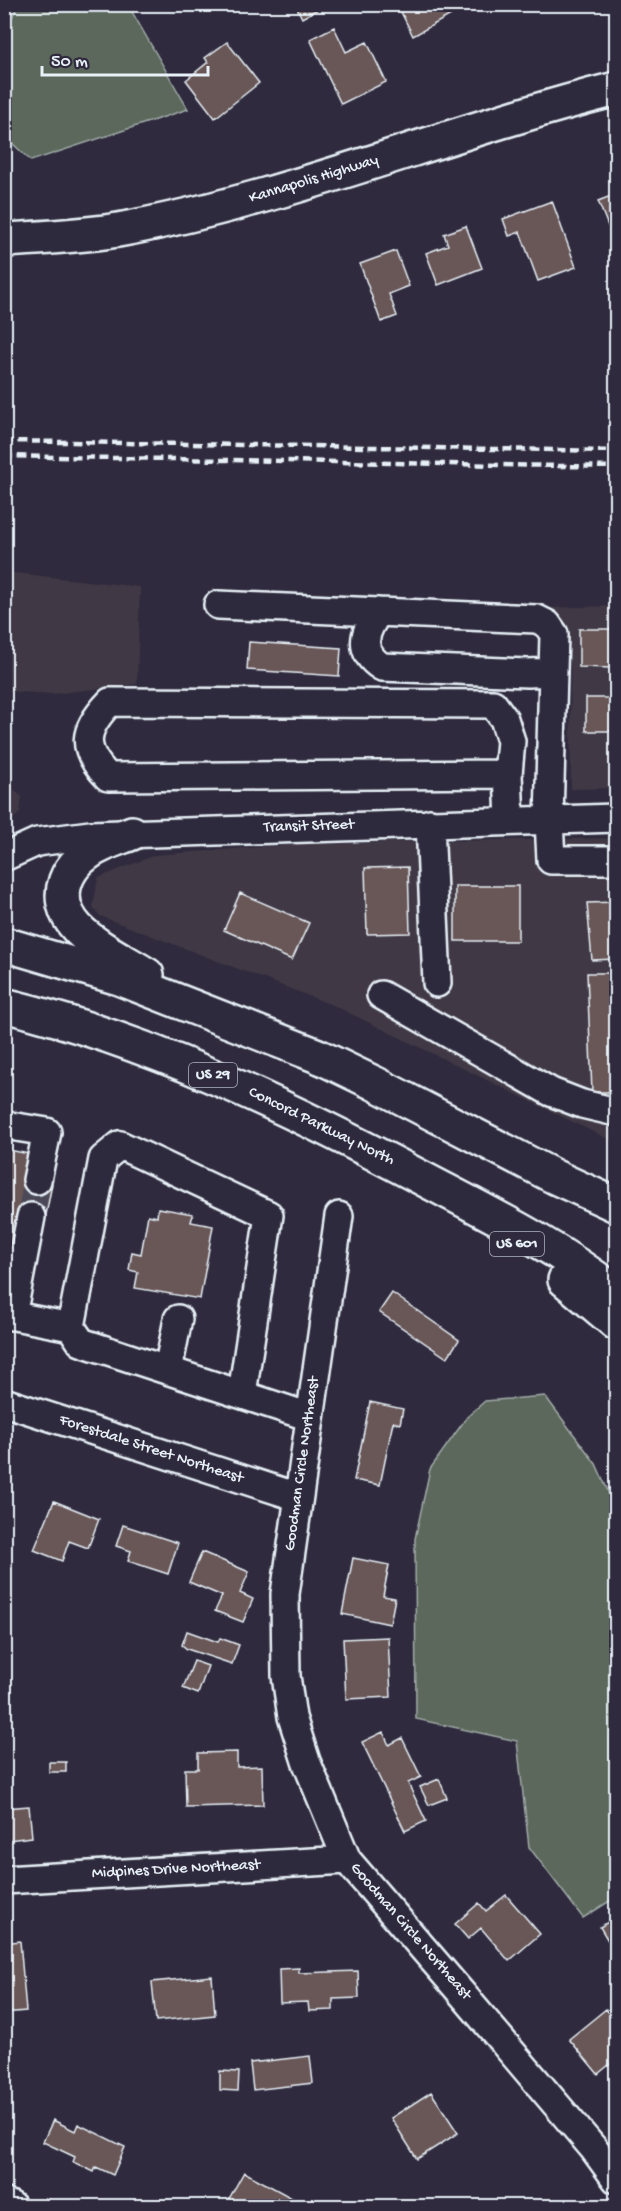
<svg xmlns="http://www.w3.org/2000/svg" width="621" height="2211" font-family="'Gochi Hand',sans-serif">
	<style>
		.built { fill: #403845 }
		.green { fill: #5c675b; stroke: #a2acaa; stroke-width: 1.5 }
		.building { fill: #695757; stroke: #e8f1f8; stroke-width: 1.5 }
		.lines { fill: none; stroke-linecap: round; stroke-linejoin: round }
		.minor-tunnel { stroke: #4b4859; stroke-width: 27; stroke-dasharray: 27 14; stroke-linecap: butt }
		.minor-casing { stroke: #e8f1f8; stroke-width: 32 }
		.major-casing { stroke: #e8f1f8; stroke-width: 38 }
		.highway-casing { stroke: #e8f1f8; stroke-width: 38 }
		.minor { stroke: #2f2a3d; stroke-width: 27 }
		.major { stroke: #2f2a3d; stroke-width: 33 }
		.highway { stroke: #2f2a3d; stroke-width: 33 }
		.rail { stroke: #e8f1f8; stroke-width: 4.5; stroke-dasharray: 9 4.5; stroke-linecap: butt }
		.labels { text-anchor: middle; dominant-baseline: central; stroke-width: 6; stroke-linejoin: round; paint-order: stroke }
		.shield { fill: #2f2a3d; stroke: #b0b5c0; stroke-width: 1.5 }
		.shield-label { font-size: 15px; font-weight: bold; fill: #e8f1f8 }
		.street-label { font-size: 16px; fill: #e8f1f8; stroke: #2f2a3d }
	</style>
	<rect width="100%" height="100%" fill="#2f2a3d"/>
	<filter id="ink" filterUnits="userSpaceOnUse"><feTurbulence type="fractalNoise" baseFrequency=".0167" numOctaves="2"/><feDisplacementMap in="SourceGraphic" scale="12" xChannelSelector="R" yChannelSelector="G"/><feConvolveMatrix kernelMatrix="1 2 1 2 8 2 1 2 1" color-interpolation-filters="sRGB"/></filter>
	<g filter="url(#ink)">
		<!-- built -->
		<path class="built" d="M5,572L140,587L137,684L52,694L5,691Z
			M616,606V788L571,789L570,629L546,608Z
			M5,781L22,797L20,813L5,826Z
			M616,838V1140H610L335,1006L100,916L93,907L98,878L155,855L299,844Z"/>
		<!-- green -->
		<path class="green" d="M18,4L128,5L188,109L31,161L10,141L5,125V34Z
			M545,1396L596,1464L616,1509V1897L583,1918L529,1847L517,1741L416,1719L415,1539L430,1469L467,1417L485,1401Z"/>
		<!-- building -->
		<path class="building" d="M295,4H324L325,5L302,18Z
			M397,4H445L451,15L413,36Z
			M334,27L346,52L367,42L386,82L341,104L310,39Z
			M227,42L259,83L215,118L186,80L208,62L205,58Z
			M616,194V246L598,201Z
			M552,201L576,267L538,281L520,232L509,236L503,219Z
			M466,226L482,268L438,285L426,253L448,245L444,234Z
			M396,251L409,286L389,294L397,316L381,322L360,264Z
			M616,253V277L611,255Z
			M579,629H612V668L579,667Z
			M249,642L341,648L339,676L247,670Z
			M586,698H616V731H586Z
			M408,867L410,933L367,934L365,868Z
			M455,886H518V941H455Z
			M240,893L309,923L292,960L224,930Z
			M616,902V959L592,960L587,903Z
			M587,973H616V1092H592Z
			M4,1149L34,1155L30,1179L52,1184L45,1220L31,1217L13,1271L4,1269Z
			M158,1208L193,1214L191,1222L213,1226L200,1299L135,1288L138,1272L129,1270L132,1252L141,1254L148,1215L157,1217Z
			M392,1293L459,1340L447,1358L379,1312Z
			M370,1402L403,1409L400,1424L393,1422L380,1485L354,1480Z
			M54,1501L99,1519L88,1548L69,1541L62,1561L34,1550Z
			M123,1525L178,1543L168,1574L128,1561L131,1551L116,1546Z
			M202,1552L249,1572L240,1593L253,1599L243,1622L215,1611L222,1596L189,1582Z
			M353,1558L389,1565L383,1596L395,1598L390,1624L342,1614Z
			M187,1631L218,1642L220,1638L239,1645L232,1664L187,1649L182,1645Z
			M388,1637L391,1697L346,1699L343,1639Z
			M194,1661L208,1666L198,1694L183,1688Z
			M383,1732L389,1745L402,1738L421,1777L408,1783L426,1821L405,1831L362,1742Z
			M237,1752V1767L262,1766L263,1805L186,1807L185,1769H198V1753Z
			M49,1762H66V1772H49Z
			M439,1779L447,1798L429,1805L420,1787Z
			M29,1806L32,1837L8,1840L5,1808Z
			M506,1895L540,1934L509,1961L481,1928L468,1939L455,1924L479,1903L486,1911Z
			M616,1917V1947L613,1949L600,1927Z
			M20,1941L26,2011L4,2013V1943Z
			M299,1968V1973L358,1971L359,1998L333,1999V2010L309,2011L308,2002L280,2003L279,1969Z
			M212,1976L215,2015L156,2021L152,1982Z
			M606,2009L616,2021V2059L598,2074L569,2039Z
			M310,2056L313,2083L253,2090L250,2063Z
			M220,2071L239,2072L238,2091L220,2090Z
			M431,2092L458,2133L417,2159L391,2118Z
			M53,2120L75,2131L78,2124L125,2147L113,2175L96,2167L94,2172L73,2162L75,2157L43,2142Z
			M244,2172L292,2198L288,2206H225Z"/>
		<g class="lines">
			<!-- minor-tunnel -->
			<path class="minor-tunnel" d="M31,1217L37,1180"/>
			<defs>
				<path id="minor" d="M218,605L537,619L547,624L554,634L549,820L551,860H616
					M379,612C363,632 358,652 382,667L528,673L553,672
					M508,774L108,777C80,748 83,730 110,702L493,704L504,719L511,741L508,774L510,821
					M430,823L437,983
					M4,857L37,842L90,835L616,818
					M381,995L551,1092L582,1104L616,1112
					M4,1125L47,1132L37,1180
					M339,1216L285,1594L286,1676L292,1717L306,1761L347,1860L464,1996L594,2149L616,2179
					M4,1314L71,1327
					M12,1316L31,1217
					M168,1370L178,1319
					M242,1394L269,1215L120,1145L103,1159L71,1327L81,1342L310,1417
					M4,1402L298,1497
					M4,1880L347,1860
					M4,2202L12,2206"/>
				<path id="major" d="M4,240C42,238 81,236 118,230C288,199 449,131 616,89"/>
				<path id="highway" d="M132,833C122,837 112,840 102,845C67,861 48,897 78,929C97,948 125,961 147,975
					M4,944L119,978L318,1056L374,1083L555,1177L616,1205
					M4,1005C151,1041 285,1106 418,1176C486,1212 555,1245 616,1293
					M565,1280L616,1323"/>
			</defs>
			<!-- minor casing -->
			<use href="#minor" class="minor-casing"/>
			<!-- major casing -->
			<use href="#major" class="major-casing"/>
			<!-- highway casing -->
			<use href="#highway" class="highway-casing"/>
			<!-- minor -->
			<use href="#minor" class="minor"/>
			<!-- major -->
			<use href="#major" class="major"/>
			<!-- highway -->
			<use href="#highway" class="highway"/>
			<!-- rail -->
			<path class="rail" d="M4,441L616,451
				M4,456L616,467"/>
		</g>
	</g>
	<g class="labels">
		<!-- shield labels -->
		<g class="shield">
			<rect x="189" y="1063" width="48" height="24" rx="4.5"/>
			<rect x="490" y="1232" width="54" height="24" rx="4.5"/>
		</g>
		<g class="shield-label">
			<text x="213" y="1075">US 29</text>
			<text x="517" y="1244">US 601</text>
		</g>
		<!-- street labels -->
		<g class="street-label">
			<text transform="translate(314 180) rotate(-17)">Kannapolis Highway</text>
			<text transform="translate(309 827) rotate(-2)">Transit Street</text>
			<text transform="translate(321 1127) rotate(26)">Concord Parkway North</text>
			<text transform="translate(151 1450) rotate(18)">Forestdale Street Northeast</text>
			<text transform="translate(303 1464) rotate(-82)">Goodman Circle Northeast</text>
			<text transform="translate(176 1870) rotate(-3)">Midpines Drive Northeast</text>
			<text transform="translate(410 1932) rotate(49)">Goodman Circle Northeast</text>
		</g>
	</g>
	<!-- margin -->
	<rect width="621" height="2211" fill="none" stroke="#2f2a3d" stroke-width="24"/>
	<rect x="12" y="12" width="597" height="2187" fill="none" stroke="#e8f1f8" stroke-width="2" filter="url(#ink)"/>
	<!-- scale -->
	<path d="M42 66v9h166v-9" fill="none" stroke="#e8f1f8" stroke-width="3"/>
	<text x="51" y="66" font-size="18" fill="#e8f1f8" stroke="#2f2a3d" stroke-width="4.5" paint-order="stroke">50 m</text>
</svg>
